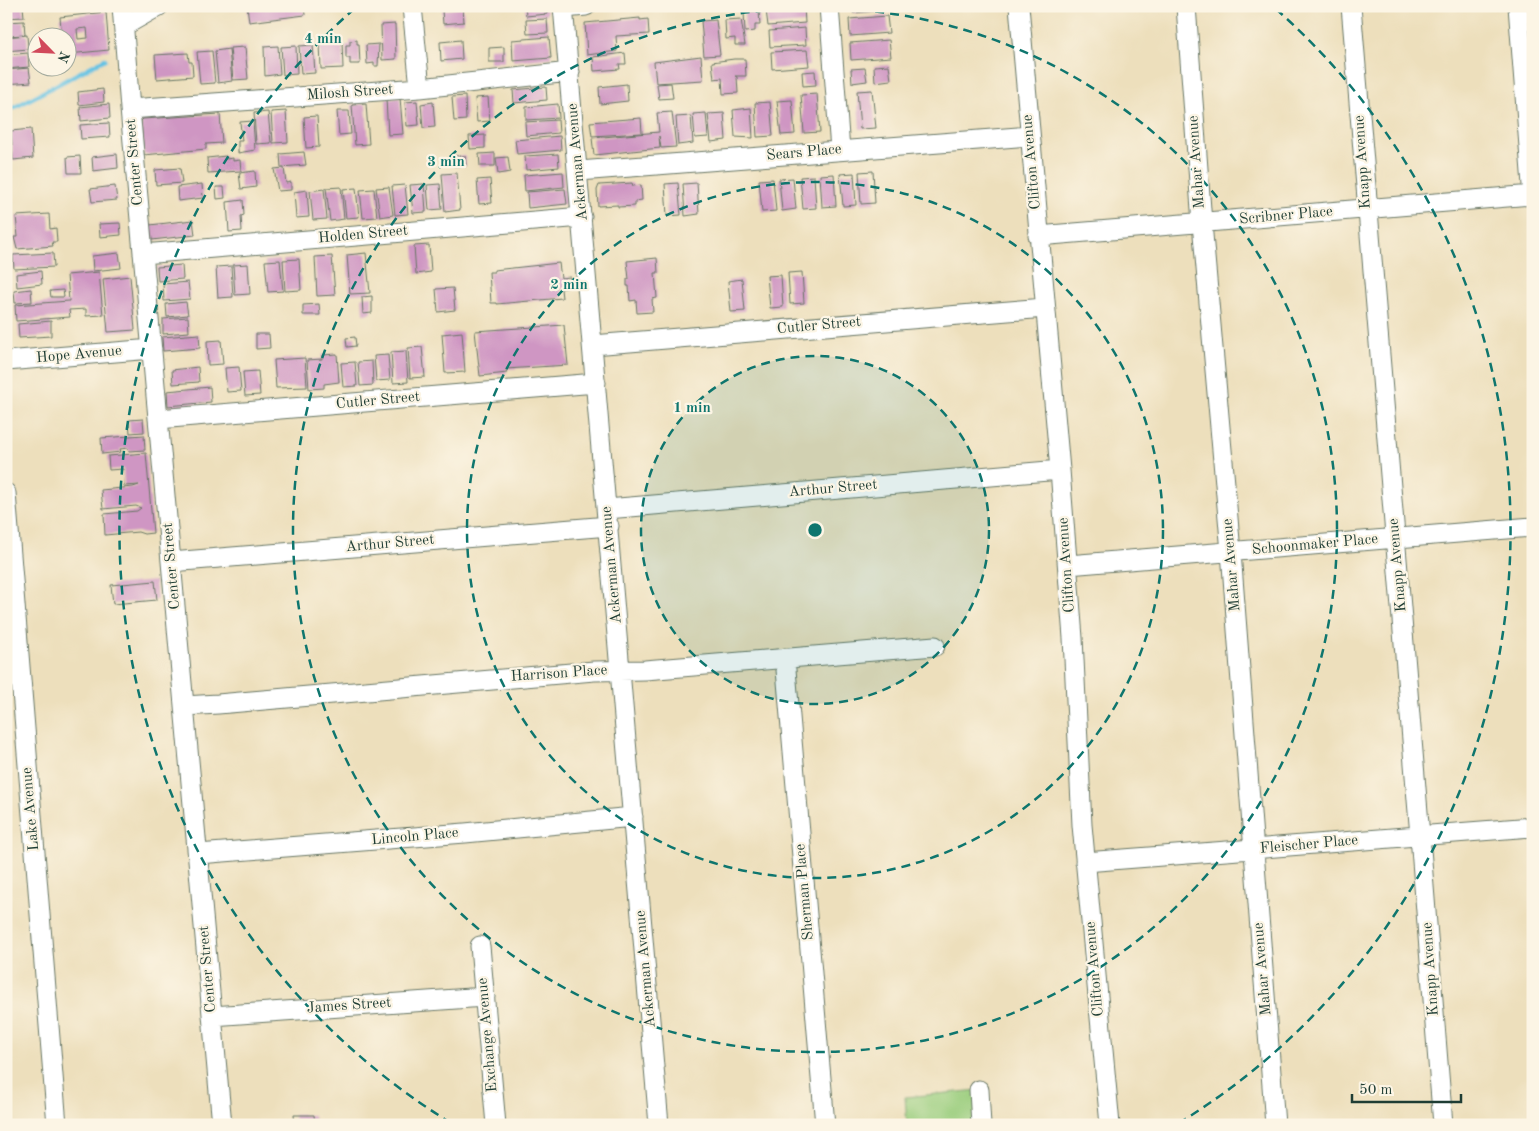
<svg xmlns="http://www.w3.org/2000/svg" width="1539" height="1131" font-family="'Old Standard TT',serif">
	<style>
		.green { fill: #9acd7d; stroke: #5c8558 }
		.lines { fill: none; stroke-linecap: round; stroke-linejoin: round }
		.stream { stroke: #64c2e3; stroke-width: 4.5 }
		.building { fill: #cf96c3; fill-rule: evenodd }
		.minor-casing { stroke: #677664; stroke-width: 21 }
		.minor { stroke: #fff; stroke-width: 19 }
		.ring { fill: none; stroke: #0f766e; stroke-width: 2.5; stroke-dasharray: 9 6 }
		.labels { text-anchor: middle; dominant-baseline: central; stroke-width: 4.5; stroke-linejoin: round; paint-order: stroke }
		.street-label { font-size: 15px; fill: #1f3d34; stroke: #fcf5e5 }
		.centre { fill: #0f766e; stroke: #fcf5e5; stroke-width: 2.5 }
		.ring-label { font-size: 15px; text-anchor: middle; font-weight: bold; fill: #0f766e; stroke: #fcf5e5; stroke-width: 4.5; stroke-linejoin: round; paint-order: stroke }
	</style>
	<rect width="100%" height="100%" fill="#fcf5e5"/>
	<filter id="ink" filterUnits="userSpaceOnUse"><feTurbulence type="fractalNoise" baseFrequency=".02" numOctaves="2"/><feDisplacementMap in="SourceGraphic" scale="10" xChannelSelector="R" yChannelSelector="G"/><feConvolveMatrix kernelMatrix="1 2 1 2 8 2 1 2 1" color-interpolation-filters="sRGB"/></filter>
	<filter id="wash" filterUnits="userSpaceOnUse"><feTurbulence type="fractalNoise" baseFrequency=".0096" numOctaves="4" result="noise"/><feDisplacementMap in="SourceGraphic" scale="20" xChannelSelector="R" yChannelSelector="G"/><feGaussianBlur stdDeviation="1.12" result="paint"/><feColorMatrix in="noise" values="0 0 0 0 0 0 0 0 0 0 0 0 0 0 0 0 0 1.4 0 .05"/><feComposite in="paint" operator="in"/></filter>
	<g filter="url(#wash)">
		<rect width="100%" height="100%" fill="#eddfbc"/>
		<!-- green -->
		<path class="green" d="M979,1090L981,1125H907L905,1097Z"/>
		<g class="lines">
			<!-- stream -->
			<path class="stream" d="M6,112L105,59"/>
		</g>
		<g id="blocks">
			<!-- building -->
			<path class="building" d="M6,6H23L24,17L6,18Z
				M247,6H304L305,15L249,22Z
				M525,6H546L547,14L526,16Z
				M778,6L804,7L805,23L768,26L766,10L778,9Z
				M852,6H889L890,10L853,13Z
				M463,8L464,22L443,24L442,10Z
				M759,11L760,25H755V31L745,32L744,12Z
				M106,12L109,50L68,54V38H62L60,17ZM87,28L88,38L78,39L77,29Z
				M887,16L889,33L850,36L849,19Z
				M640,18V20L648,19L649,34L616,36L617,51L587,55L585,23Z
				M547,19L548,33L527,34L526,20Z
				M741,19L745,45H735V38L726,39L725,20Z
				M716,20L720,55L704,56L701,21Z
				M24,21L25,35L6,36V22Z
				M395,24L396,59L382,60L381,25Z
				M805,28L806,45L770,47L769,31Z
				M27,35L28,49L6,51V37Z
				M549,37L551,58L513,61L512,40Z
				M357,40V44H359L360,64H350V58H346V45H350V41Z
				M461,40L462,59L441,61L440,42Z
				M889,40L891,57L851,60L850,43Z
				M342,41L343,68L321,69L320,42Z
				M379,44L378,66H374V63L367,64L366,45Z
				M313,45L315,73L301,74L299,46Z
				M278,46L280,74L265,76L264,47Z
				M296,46L297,74L283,75L281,47Z
				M245,47L248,79L233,80L230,48Z
				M504,47V62H489V48Z
				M229,49L232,81L218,83L215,51Z
				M807,50L809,66L772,69L771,52Z
				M212,51L215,83L200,84L197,52Z
				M28,53L29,67L6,69V55Z
				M188,53L189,62H192L193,76L157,79L155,55Z
				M625,53L626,64H619L620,69L594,71L593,57Z
				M701,56L703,80L656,83L654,62Z
				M734,59H745L746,76H735L737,77L738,93L723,94L722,78L714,79L712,62Z
				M889,65L891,80L875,82L874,66Z
				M29,68L31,82L6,84V70Z
				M865,68L867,81L852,83L851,69Z
				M815,71L816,85L803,86L802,72Z
				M671,83L673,98L659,99L657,84Z
				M627,84L628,101L600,104L599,87Z
				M546,87L547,100L514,103L513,90Z
				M103,89L104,102L79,105L78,92Z
				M872,90L876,128L860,129L857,91Z
				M817,94L820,132L804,133L801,95Z
				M465,96L466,120L454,121L452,97Z
				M488,97L490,121L477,122L475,98Z
				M400,98L403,134L388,135L386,99Z
				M792,100L795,134L781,135L777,101Z
				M417,101L419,125L407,126L405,102Z
				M433,102L435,127L423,128L421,104Z
				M770,102L773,136L757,137L755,103Z
				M109,104L110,118L81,121L80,107Z
				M366,104L369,144L355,145L352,105Z
				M558,104L559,118L526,120V107Z
				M751,108L753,138L735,137L733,110Z
				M286,111L288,142L273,143L271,112Z
				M337,111H349L351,134L339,135Z
				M268,112L271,143L256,144L254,113Z
				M672,112L676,147L661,148L659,136L660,148L594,155L592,138L659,132L657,113Z
				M706,113L708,137L695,138L693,114Z
				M724,113L726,140L711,142L708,114Z
				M220,114L222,143L206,144V149L144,155L141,121L143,119Z
				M317,116L319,147L306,148L304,117Z
				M691,116L693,143L678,145L676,117Z
				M641,118L642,133L592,136L590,122Z
				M558,120L559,133L526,136L525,122Z
				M253,121L255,150L238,153V141H242L240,122Z
				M109,123L110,137L81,139L80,125Z
				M31,129L33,158L13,160L11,131Z
				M485,135V148L470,149L469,136Z
				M560,136L561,150L517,154L515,140Z
				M304,152L306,165L281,167L280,154Z
				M495,153V166H480L479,154Z
				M117,154L118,168L93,171L92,157Z
				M558,154L559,167L526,170L525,156Z
				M80,156L81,173H68L67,157Z
				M226,156V159L233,158V161L240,160L241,171L208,173L207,158Z
				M453,156H465L466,166H453Z
				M508,157L510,172L498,174L496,158Z
				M180,168L182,183L156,185L155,170Z
				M284,168L286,183L291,182V190L278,191L274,169Z
				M255,171L256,187L241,189L239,173Z
				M873,171L875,203L861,204L859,172Z
				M563,172L564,187L525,191L524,175Z
				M457,173L460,210L445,212L442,174Z
				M854,173L856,205L843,206L840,174Z
				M834,174L836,206L822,207L820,175Z
				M814,176L816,208L803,209L800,177Z
				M793,178L796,209L782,211L779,179Z
				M490,179L492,203L479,204L477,180Z
				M773,179L776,211L762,212L759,180Z
				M632,183L633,186L641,185L642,200L635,201V206L618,207V205L598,206L597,190L599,185Z
				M678,183L681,215L667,216L665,184Z
				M697,183L699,214L685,216L683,184Z
				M202,184L203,198L178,201L177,187Z
				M424,184L426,212L413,213L410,185Z
				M440,184L442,209L429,210L427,185Z
				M405,185L408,214L395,215L392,186Z
				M115,186L117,200L92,202L90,189Z
				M216,187H224L225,198L217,199Z
				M341,187L344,219L330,221L326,188Z
				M389,187L393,215L380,217L376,188Z
				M356,188L359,217L346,218L343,189Z
				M324,189L327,219L313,220L310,191Z
				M374,189L377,217L363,218L360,190Z
				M565,189L567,204L528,208L527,192Z
				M307,190L309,217L296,218L294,192Z
				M243,200L244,215L241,216L242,231L229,232L227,202Z
				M49,214L50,229L56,228L57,242H52L53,246L17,249L14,237H18L16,216Z
				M193,220L195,235L152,240L150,225Z
				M120,223L121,235L100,237L99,224Z
				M429,245L431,272L416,274L414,246Z
				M53,253L54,267L14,269L13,255Z
				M119,253L121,268L93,271L92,256Z
				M366,253L370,293L350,294L347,255Z
				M332,256L335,295L317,296L315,257Z
				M657,258L658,273H655L657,298L652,299L653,312L637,313L636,300L630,301L629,286H627V279H629L627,261Z
				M299,259L301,290L285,291L283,260Z
				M280,260L283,291L268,292L265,261Z
				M559,263L561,278L570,277L571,287L561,289L562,298L497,304V303H491L489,272H494V270Z
				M248,264L250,294L235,295L233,265Z
				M182,265L183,279L158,281L157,267Z
				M231,266L233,297L218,298L216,267Z
				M41,271L42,284L17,287L16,274Z
				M99,272L103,315L86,316V309L69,310L70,317L16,321L15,305L69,301L67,275Z
				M802,272L804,303L790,304L788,273Z
				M781,275L783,307L770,308L767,276Z
				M130,276L135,330L108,332L103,279Z
				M742,279L745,311L731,312L728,281Z
				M188,282L190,299L164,301L163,284Z
				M453,288L455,310L438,312L436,289Z
				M31,289L32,302L15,303L14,291Z
				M63,290L64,297H51L50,291Z
				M372,296V313L363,314L362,297Z
				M186,302L188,315L167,317L166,304Z
				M319,304L320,315H303V305Z
				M188,317L189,332L163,334V319Z
				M51,321V336L19,338L18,324Z
				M564,325L568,365L506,369L507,373L480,376L475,331Z
				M462,332L465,372L445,373L442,334Z
				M199,334L200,348L163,351L162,337Z
				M256,334H269L270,348L256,349Z
				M355,337L356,346L347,347L346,338Z
				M221,340L223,364L208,365L207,341Z
				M422,347L425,377L410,378L408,348Z
				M406,351L408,382L393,383L391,352Z
				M337,354L339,382L324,384V388L309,389L307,360L322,359V355Z
				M388,355L390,380L376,381L374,356Z
				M305,358L307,387L276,388L274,360Z
				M372,361L373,385L360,386L358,362Z
				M355,362L357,386L343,387L341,363Z
				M198,367L199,382L173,384L172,370Z
				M239,367L241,391L227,392L225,368Z
				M258,371L260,395L245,396L243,372Z
				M210,387L211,402L168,406L167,391Z
				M143,419L144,432L130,433L129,420Z
				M144,435L145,450L129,451L128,448L120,449L121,452L102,454L101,438Z
				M146,453L153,533L144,534L138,532L105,535L104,514L137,511L141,508L136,506L103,509L101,490L133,487L139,485L124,486L123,469L109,470L108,456Z
				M155,581L157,600L113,604L111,585Z
				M294,1115H314L315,1125H295Z"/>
		</g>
	</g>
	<g filter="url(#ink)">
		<use href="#blocks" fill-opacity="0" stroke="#677664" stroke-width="1"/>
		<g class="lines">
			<defs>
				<path id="minor" d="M122,6L130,109L222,1125
					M412,6L420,88
					M563,6L659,1125
					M829,6L840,150
					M1019,6L1060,470L1073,638L1082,825L1110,1125
					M1186,6L1202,223L1231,552L1275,1125
					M1351,6L1420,836L1443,1125
					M1518,6L1533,198
					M564,8L586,6
					M124,26L159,6
					M130,109L420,88L570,72
					M579,171L1030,136
					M1038,236L1533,195
					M143,254L582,217
					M593,345L1045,308
					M6,361L152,349
					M158,419L596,383
					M6,493L57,1125
					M607,509L1060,470
					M171,562L609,526
					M1068,565L1533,527
					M785,658L825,1125
					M184,706L218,704L594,671L645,670L935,646
					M198,854L465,833L633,817
					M1085,862L1533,827
					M480,946L496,1125
					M212,1016L485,997
					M979,1090L981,1125"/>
			</defs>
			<!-- minor casing -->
			<use href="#minor" class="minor-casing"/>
			<!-- minor -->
			<use href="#minor" class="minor"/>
		</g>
	</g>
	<!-- distance rings -->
	<circle cx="815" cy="530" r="174" fill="#0f766e" fill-opacity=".12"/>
	<g class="ring">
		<circle cx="815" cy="530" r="174"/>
		<circle cx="815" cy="530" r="348"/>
		<circle cx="815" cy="530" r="522"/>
		<path d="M451 1123A696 696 0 0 1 354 9M1276 9A696 696 0 0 1 1179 1123"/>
	</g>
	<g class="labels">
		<!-- street labels -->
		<g class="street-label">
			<text transform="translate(350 93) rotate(-4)">Milosh Street</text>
			<text transform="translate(804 153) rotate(-5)">Sears Place</text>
			<text transform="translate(135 162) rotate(-95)">Center Street</text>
			<text transform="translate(578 162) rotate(-95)">Ackerman Avenue</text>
			<text transform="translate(1032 162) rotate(-95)">Clifton Avenue</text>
			<text transform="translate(1197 162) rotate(-94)">Mahar Avenue</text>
			<text transform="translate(1363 162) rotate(-94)">Knapp Avenue</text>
			<text transform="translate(1286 216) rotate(-5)">Scribner Place</text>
			<text transform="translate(363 235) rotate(-5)">Holden Street</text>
			<text transform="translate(819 326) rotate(-5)">Cutler Street</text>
			<text transform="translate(79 355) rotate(-5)">Hope Avenue</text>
			<text transform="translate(378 401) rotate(-5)">Cutler Street</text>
			<text transform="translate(833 489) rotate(-5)">Arthur Street</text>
			<text transform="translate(390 544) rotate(-5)">Arthur Street</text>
			<text transform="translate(1315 545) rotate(-5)">Schoonmaker Place</text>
			<text transform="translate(612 565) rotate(-95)">Ackerman Avenue</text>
			<text transform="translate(1067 565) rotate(-94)">Clifton Avenue</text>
			<text transform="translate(1232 565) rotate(-95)">Mahar Avenue</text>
			<text transform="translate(1398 565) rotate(-95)">Knapp Avenue</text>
			<text transform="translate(172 566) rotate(-95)">Center Street</text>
			<text transform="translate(559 674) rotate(-4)">Harrison Place</text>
			<text transform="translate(31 809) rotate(-95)">Lake Avenue</text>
			<text transform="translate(415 837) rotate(-5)">Lincoln Place</text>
			<text transform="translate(1309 845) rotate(-5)">Fleischer Place</text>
			<text transform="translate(805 892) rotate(-95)">Sherman Place</text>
			<text transform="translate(208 969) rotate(-95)">Center Street</text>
			<text transform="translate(646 969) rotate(-95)">Ackerman Avenue</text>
			<text transform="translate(1095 969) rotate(-95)">Clifton Avenue</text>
			<text transform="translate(1263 969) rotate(-95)">Mahar Avenue</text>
			<text transform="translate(1431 969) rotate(-94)">Knapp Avenue</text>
			<text transform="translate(349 1006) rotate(-4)">James Street</text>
			<text transform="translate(488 1035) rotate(-95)">Exchange Avenue</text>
		</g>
	</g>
	<circle cx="815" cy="530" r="8" class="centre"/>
	<g class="ring-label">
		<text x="323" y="43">4 min</text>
		<text x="446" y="166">3 min</text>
		<text x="569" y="289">2 min</text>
		<text x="692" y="412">1 min</text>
	</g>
	<!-- margin -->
	<rect width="1539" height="1131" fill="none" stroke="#fcf5e5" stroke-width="25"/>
	<!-- north arrow -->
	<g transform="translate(52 52) rotate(114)"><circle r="24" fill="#fcf5e5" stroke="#a4ab9e"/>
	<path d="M0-4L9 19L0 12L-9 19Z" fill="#d1495b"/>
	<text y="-8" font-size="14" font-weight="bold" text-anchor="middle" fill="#1f3d34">N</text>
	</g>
	<!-- scale -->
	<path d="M1352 1094v8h109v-8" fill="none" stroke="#1f3d34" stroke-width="2.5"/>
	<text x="1359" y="1094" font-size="15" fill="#1f3d34" stroke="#fcf5e5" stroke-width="4" paint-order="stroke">50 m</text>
</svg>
